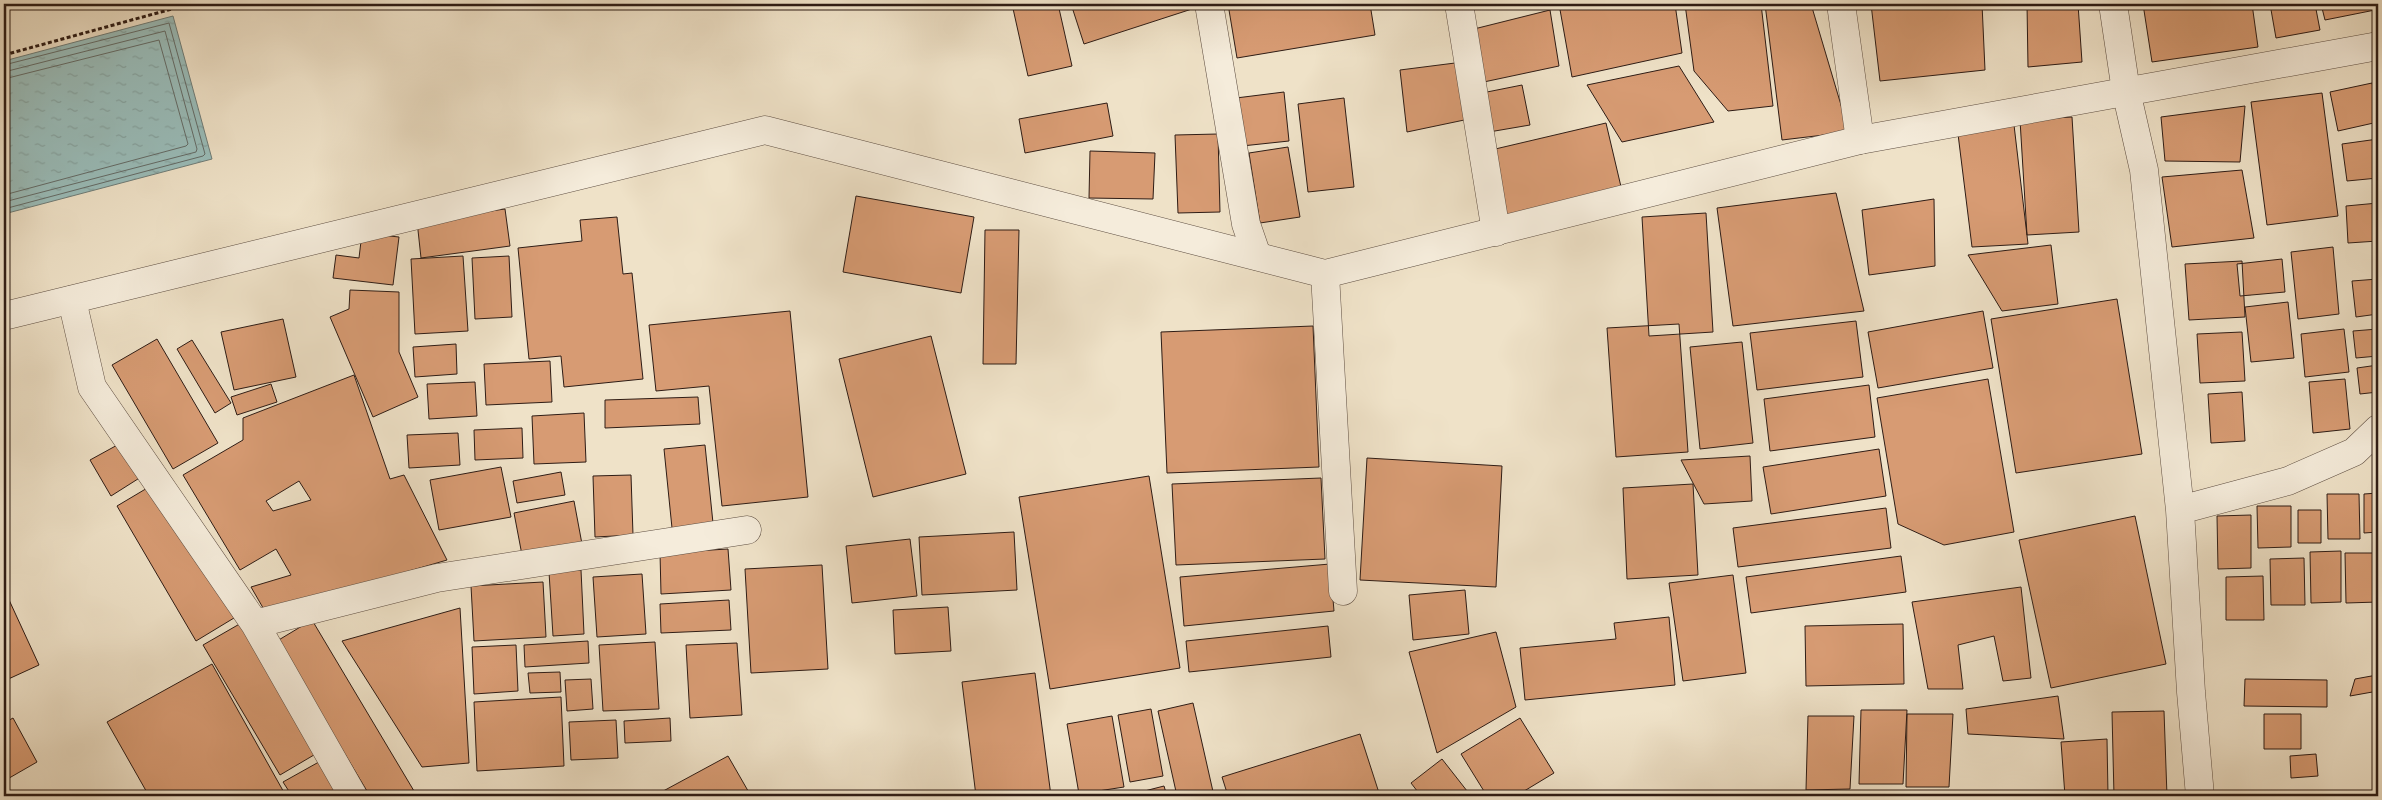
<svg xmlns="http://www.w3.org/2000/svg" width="2382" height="800" font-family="'IM FELL English',serif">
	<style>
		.water { fill: url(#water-ripples); stroke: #6f7d78 }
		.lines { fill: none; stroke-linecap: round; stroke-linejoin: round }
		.shore { stroke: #646c68; stroke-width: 1 }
		.building { fill: #d79b73; stroke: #2e1c15; fill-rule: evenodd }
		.minor-casing { stroke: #5e4e42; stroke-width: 29 }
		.tertiary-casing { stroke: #5e4e42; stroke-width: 29 }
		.path { stroke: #2e1c15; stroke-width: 3; stroke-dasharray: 4 2.5; stroke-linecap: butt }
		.minor { stroke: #f5ecdb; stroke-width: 28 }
		.tertiary { stroke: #f5ecdb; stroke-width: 28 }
	</style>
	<defs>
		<pattern id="water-ripples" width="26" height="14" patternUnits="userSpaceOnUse" patternTransform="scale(1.25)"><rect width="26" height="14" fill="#9abdba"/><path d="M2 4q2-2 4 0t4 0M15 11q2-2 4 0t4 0" fill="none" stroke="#85a29f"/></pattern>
	</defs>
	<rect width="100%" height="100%" fill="#efe2c8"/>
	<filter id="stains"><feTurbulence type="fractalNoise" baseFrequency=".004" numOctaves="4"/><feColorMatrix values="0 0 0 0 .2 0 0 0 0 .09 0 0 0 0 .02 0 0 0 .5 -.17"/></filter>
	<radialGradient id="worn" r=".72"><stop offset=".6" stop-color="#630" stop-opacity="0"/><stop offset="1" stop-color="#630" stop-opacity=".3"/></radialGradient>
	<!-- water -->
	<path class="water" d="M173,16L212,159L4,214V61Z"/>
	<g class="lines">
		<!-- shore -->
		<path class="shore" d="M4,65L169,23L205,154L203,156L4,209
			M4,72L165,31L197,149L196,152L4,202
			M4,79L159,40L188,144L186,146L4,195"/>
	</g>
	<!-- building -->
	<path class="building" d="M1012,4H1058L1072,66L1028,76Z
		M1071,4H1194L1195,8L1084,44Z
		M1228,4H1370L1375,35L1237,58Z
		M1559,4H1675L1682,53L1572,77Z
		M1685,4H1761L1773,106L1728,111L1694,71Z
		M1765,4H1811L1849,132L1782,140Z
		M1871,4H1982L1985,70L1880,81Z
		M2027,4H2078L2082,62L2028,67Z
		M2143,4H2252L2258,47L2152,62Z
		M2270,4H2315L2320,30L2276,38Z
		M2321,4H2373L2375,10L2325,20Z
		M1550,10L1559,66L1479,83L1474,29Z
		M1455,63L1469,119L1407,132L1400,70Z
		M1679,66L1714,122L1622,142L1587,85Z
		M2372,83L2378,110V122L2338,131L2330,92Z
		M1522,85L1530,125L1489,132L1482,93Z
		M1284,92L1289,141L1242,146L1236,98Z
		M2322,93L2338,216L2267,225L2251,102Z
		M1344,98L1354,187L1308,192L1298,104Z
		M1107,103L1113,136L1025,153L1019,119Z
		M2245,106L2240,162L2165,161L2161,117Z
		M2072,117L2079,232L2027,235L2020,120Z
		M1606,123L1622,191L1506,217L1491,150Z
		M2014,125L2028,244L1972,247L1957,126Z
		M1218,134L1220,212L1178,213L1175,135Z
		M2378,139V178L2347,181L2342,144Z
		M1288,147L1300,217L1260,223L1249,153Z
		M1090,151L1155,153L1153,199L1089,198Z
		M2242,170L2254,238L2172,247L2162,177Z
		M1836,193L1864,311L1733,326L1717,208Z
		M856,196L974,217L961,293L843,272Z
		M1934,199L1935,266L1869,275L1862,210Z
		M2378,203V241L2348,243L2346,206Z
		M505,209L510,246L421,258L417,221Z
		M1706,213L1713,332L1649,336L1642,217Z
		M617,217L623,274L632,273L643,379L564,387L561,356L529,359L518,248L582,241L580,220Z
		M985,230H1019L1016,364H983Z
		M362,233L399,237L393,285L333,278L336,255L359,258Z
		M2051,245L2058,304L2002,311L1968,255Z
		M2333,247L2339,314L2298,319L2291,252Z
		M463,256L468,331L415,334L411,259Z
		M509,256L512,317L475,319L472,258Z
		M2282,259L2285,292L2240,296L2237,264Z
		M2242,261L2245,317L2189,320L2185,264Z
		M2378,279V314L2356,317L2352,281Z
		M350,290L399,292V352L418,397L373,417L330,317L349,309Z
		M2117,299L2142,454L2016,473L1991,319Z
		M2288,302L2294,358L2251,362L2245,307Z
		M790,311L808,497L722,506L709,386L656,391L649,325Z
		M1983,311L1993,368L1878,388L1868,332Z
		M283,319L296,377L234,390L221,332Z
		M1856,321L1863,377L1757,390L1750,333Z
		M1679,324L1688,452L1616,457L1607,328Z
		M1313,326L1319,467L1167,473L1161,332Z
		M2344,329L2349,372L2305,377L2301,334Z
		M2378,329V356L2356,358L2353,331Z
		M2242,332L2245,381L2200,383L2197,334Z
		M931,336L966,474L873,497L839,359Z
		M157,339L218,443L173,469L112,365Z
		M192,340L231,403L215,413L177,349Z
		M1742,342L1753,443L1700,449L1690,347Z
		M456,344L457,374L415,377L413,347Z
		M550,361L552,402L486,405L484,364Z
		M2378,365V392L2360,394L2357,368Z
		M354,375L390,479L404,475L447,560L266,613L251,587L291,575L276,549L240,570L183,475L243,440V418ZM299,481L311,500L273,511L266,501Z
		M1988,379L2014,532L1944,545L1898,524L1877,398Z
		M2345,379L2350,429L2313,433L2309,382Z
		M475,382L477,416L429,419L427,384Z
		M271,384L277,402L237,415L231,397Z
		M1869,385L1875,437L1770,451L1764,399Z
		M2242,392L2245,441L2211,443L2208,394Z
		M698,397L700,424L605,428V400Z
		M584,413L586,462L534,464L532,416Z
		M522,428L523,458L475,460L474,430Z
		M458,433L460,465L409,468L407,435Z
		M121,443L141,477L111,496L90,460Z
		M705,445L713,523L672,528L664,449Z
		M1879,449L1886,496L1771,514L1763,467Z
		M1750,456L1752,501L1704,504L1681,460Z
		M1367,458L1502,466L1496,587L1360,580Z
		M501,467L511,517L439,530L430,480Z
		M561,472L565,495L517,503L513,481Z
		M631,475L633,535L595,537L593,476Z
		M1149,476L1180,668L1050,689L1019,497Z
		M1321,478L1325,559L1176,565L1172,484Z
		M154,484L234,618L196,641L117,506Z
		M1693,484L1698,575L1627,579L1623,488Z
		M2378,493V532L2364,533V494Z
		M2327,494H2359L2360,539H2328Z
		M574,501L582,544L522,555L514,513Z
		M2257,506H2291V547L2258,548Z
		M1886,508L1891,548L1738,567L1733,528Z
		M2298,510H2321V543H2298Z
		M2251,515V568L2218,569L2217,516Z
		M2135,516L2166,664L2051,688L2019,540Z
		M1014,532L1017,590L922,595L919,537Z
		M910,539L917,596L852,603L846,546Z
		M728,549L731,590L661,594L660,553Z
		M2341,551V602L2311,603L2310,552Z
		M2345,553H2378V602L2346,603Z
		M1901,556L1906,592L1751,613L1746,577Z
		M2304,558L2305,605H2271L2270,559Z
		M1330,564L1334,611L1184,626L1180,577Z
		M822,565L828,669L751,673L745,569Z
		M581,570L584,634L553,636L549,572Z
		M642,574L646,634L597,637L593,577Z
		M1733,575L1746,673L1683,681L1669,583Z
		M2263,576L2264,620H2226V577Z
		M543,582L546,637L474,641L471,586Z
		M2021,587L2031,678L2003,681L1994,636L1958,645L1963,689H1928L1912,602Z
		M4,589L39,665L4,681Z
		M1465,590L1469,634L1413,640L1409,595Z
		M729,600L731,630L661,633L660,604Z
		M948,607L951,651L895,654L893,610Z
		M460,608L469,763L422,767L342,641Z
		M1669,617L1675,685L1525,700L1520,648L1616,639L1614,623Z
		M312,620L417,796H370L277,641Z
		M243,622L319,752L280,775L203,645Z
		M1903,624L1904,684L1806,686L1805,626Z
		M1328,626L1331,657L1189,672L1186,641Z
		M1496,632L1516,707L1437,753L1409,652Z
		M588,641L589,663L525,667L524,645Z
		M655,642L659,709L603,711L599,645Z
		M737,643L742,715L690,718L686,645Z
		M516,645L518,691L474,694L472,647Z
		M212,664L286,796H149L107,722Z
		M560,672L561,692L530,693L528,673Z
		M1035,673L1051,796H976L962,682Z
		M2377,675L2378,691L2350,696L2355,679Z
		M591,679L593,709L567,711L565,680Z
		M2245,679L2327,680V707L2244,706Z
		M2058,696L2064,739L1968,734L1966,709Z
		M561,697L564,766L477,771L474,702Z
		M1193,703L1214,796H1177L1158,711Z
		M1151,709L1163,776L1130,782L1118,715Z
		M1861,710H1907L1903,784H1859Z
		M2164,711L2167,796H2114L2112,712Z
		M1907,714H1953L1949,787H1906Z
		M2264,714H2301V749H2264Z
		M1112,716L1124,787L1079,794L1067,724Z
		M1808,716H1854L1850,789L1806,790Z
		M13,718L37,762L4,781V723Z
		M670,718L671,741L625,743L624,721Z
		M1520,718L1554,773L1516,796H1487L1461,754Z
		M616,720L618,758L571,760L569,722Z
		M1360,734L1380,796H1228L1222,777Z
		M2107,739L2108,795L2065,796L2061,742Z
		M2316,754L2318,776L2291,778L2290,756Z
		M728,756L751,796H654Z
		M326,758L349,796H292L283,782Z
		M1442,759L1471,796H1421L1411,783Z
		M1164,786L1167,796H1125Z
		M1906,793L1911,796H1871Z"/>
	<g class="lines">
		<defs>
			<path id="minor" d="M1209,4L1246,224L1257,256
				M1459,4L1496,232
				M1841,4L1860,140
				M2113,4L2126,91L2144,170L2180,510
				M1325,274L1343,591
				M72,300L92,387L255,624L353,796
				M255,624L437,578L747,530
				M2200,796L2191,692L2180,510L2288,481L2354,452L2378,429"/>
			<path id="tertiary" d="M4,316L765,130L1325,274L1860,140L2378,46"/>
		</defs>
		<!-- minor casing -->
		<use href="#minor" class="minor-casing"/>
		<!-- tertiary casing -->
		<use href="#tertiary" class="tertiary-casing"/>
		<!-- path -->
		<path class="path" d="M4,55L190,4"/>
		<!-- minor -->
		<use href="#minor" class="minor"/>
		<!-- tertiary -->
		<use href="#tertiary" class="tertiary"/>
	</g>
	<!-- margin -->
	<rect width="2382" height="800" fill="none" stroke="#efe2c8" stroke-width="20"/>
	<rect x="5" y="5" width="2372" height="790" fill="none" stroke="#2e1c15" stroke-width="2.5"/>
	<rect x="10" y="10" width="2362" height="780" fill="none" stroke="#2e1c15"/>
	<rect width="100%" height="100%" filter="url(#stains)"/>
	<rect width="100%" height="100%" fill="url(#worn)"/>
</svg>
